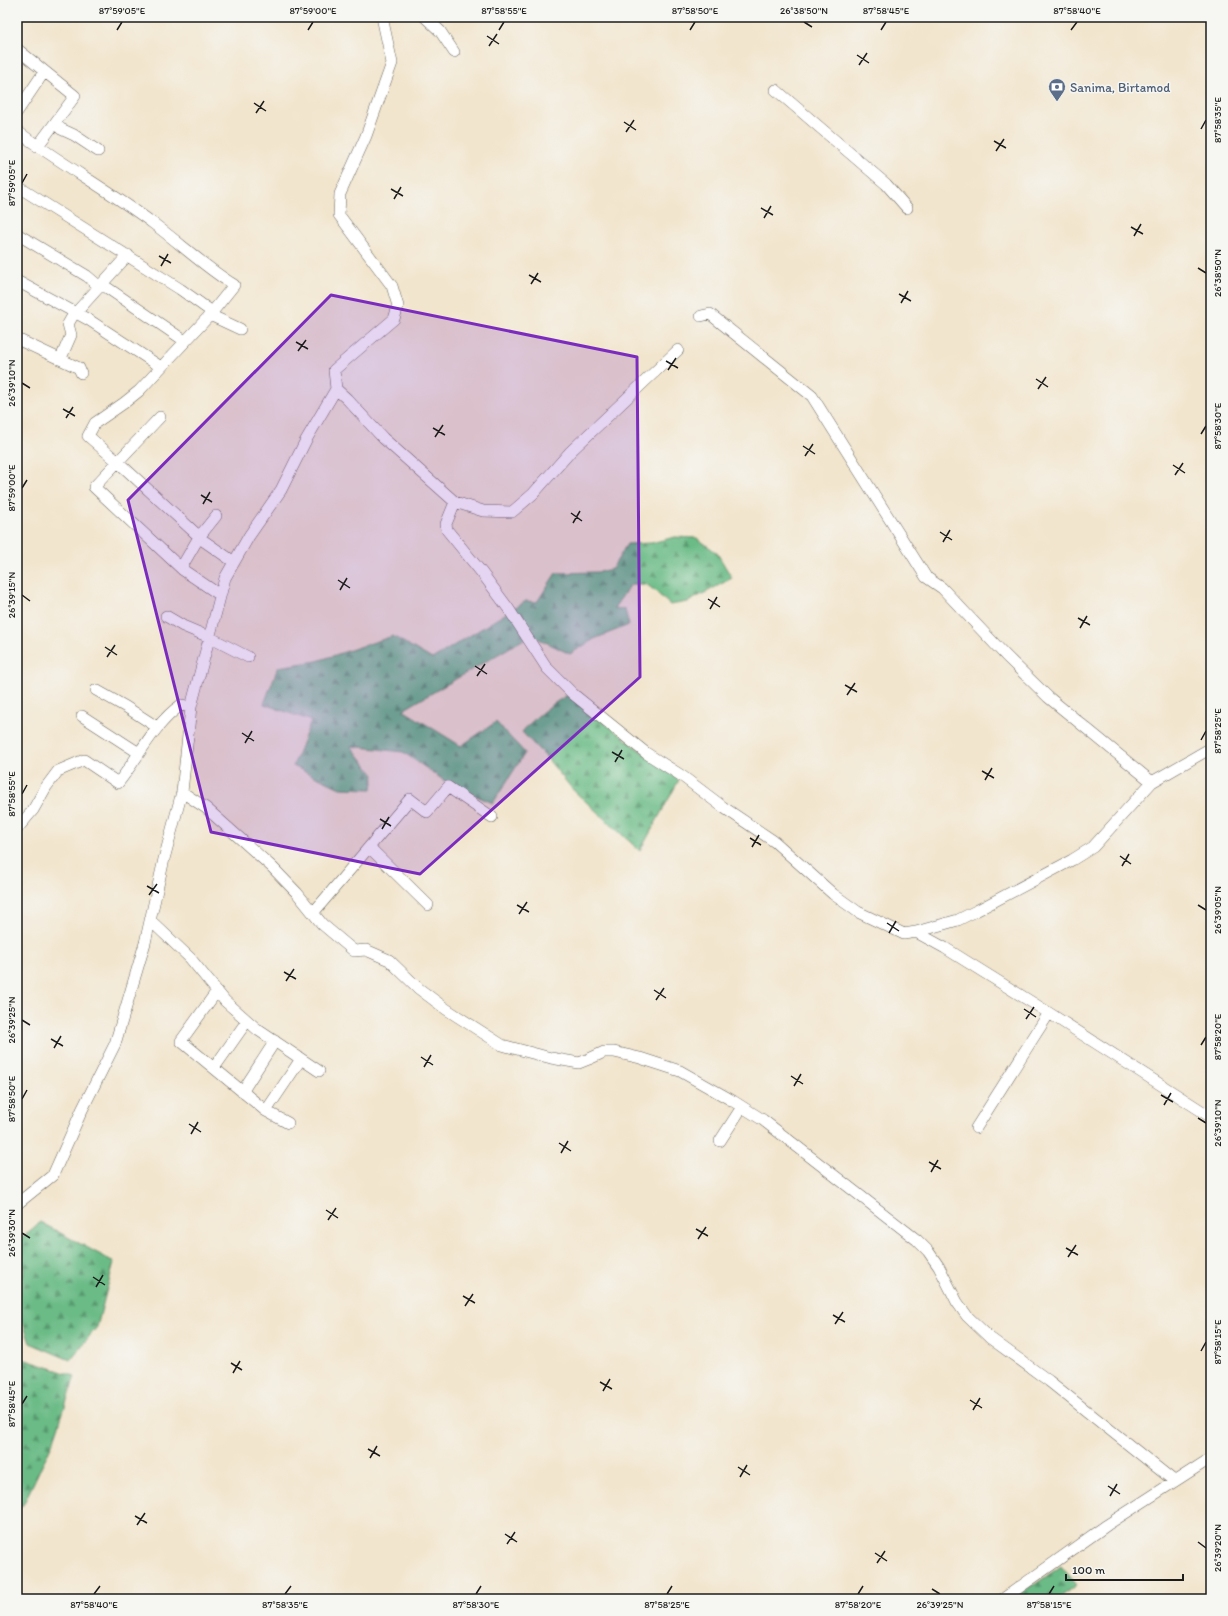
<svg xmlns="http://www.w3.org/2000/svg" width="1228" height="1616" font-family="Itim,sans-serif">
	<style>
		.forest { fill: url(#forest-firs); stroke: #446c51 }
		.lines { fill: none; stroke-linecap: round; stroke-linejoin: round }
		.minor-casing { stroke: #67625a; stroke-width: 12 }
		.minor { stroke: #fff; stroke-width: 11 }
		.marked { fill: #7b2cbf; fill-opacity: 0.2; stroke: #7b2cbf; stroke-width: 3; stroke-linejoin: round }
		.ticks { fill: none; stroke: #1c1c1c; stroke-width: 1.5 }
		.labels { text-anchor: middle; dominant-baseline: central; stroke-width: 3; stroke-linejoin: round; paint-order: stroke }
		.service-label { font-size: 13px; fill: #4e5e75; stroke: #f6f6f2; text-anchor: start }
		.neatline { fill: none; stroke: #1c1c1c; stroke-width: 1.5 }
		.ticks-label { font-size: 10px; text-anchor: middle; fill: #1c1c1c }
	</style>
	<defs>
		<pattern id="forest-firs" width="22" height="20" patternUnits="userSpaceOnUse"><rect width="22" height="20" fill="#6bbb86"/><path d="M5 1l3.5 6h-7zM16 11l3.5 6h-7z" fill="#57976d"/></pattern>
	</defs>
	<rect width="100%" height="100%" fill="#f6f6f2"/>
	<filter id="ink" filterUnits="userSpaceOnUse"><feTurbulence type="fractalNoise" baseFrequency=".025" numOctaves="2"/><feDisplacementMap in="SourceGraphic" scale="8" xChannelSelector="R" yChannelSelector="G"/><feConvolveMatrix kernelMatrix="1 2 1 2 8 2 1 2 1" color-interpolation-filters="sRGB"/></filter>
	<filter id="wash" filterUnits="userSpaceOnUse"><feTurbulence type="fractalNoise" baseFrequency=".012" numOctaves="4" result="noise"/><feDisplacementMap in="SourceGraphic" scale="16" xChannelSelector="R" yChannelSelector="G"/><feGaussianBlur stdDeviation="0.9" result="paint"/><feColorMatrix in="noise" values="0 0 0 0 0 0 0 0 0 0 0 0 0 0 0 0 0 1.4 0 .05"/><feComposite in="paint" operator="in"/></filter>
	<g filter="url(#wash)">
		<rect width="100%" height="100%" fill="#f2e5cd"/>
		<!-- forest -->
		<path class="forest" d="M675,537L697,538L717,553L732,578L688,602L670,605L655,591L646,584H631L614,608L625,610L629,625L594,639L570,654L531,635L403,710L461,746L496,722L525,753L493,803L452,786L403,752L351,746L374,775L372,789L340,788L293,766L311,721L264,704L278,667L317,661L393,636L432,659L526,601L537,602L556,573L598,572L612,569L627,544L651,543Z
			M568,695L679,780L640,851L573,790L546,757L522,732C536,716 550,705 568,695Z
			M40,1222L114,1262L97,1327L70,1360L30,1343L17,1307L24,1269L17,1263V1242Z
			M17,1357L75,1376L54,1440L23,1505L17,1508Z
			M1061,1566L1077,1585L1058,1599H1014Z"/>
	</g>
	<g filter="url(#ink)">
		<g class="lines">
			<defs>
				<path id="minor" d="M425,17L440,31L454,52
					M17,49L75,96L37,147
					M776,90L886,184L907,208
					M17,112L44,72
					M55,123L61,129L74,135L98,151
					M17,131C61,164 110,191 154,224C181,244 206,268 234,285L210,315L139,391L124,403L95,423L88,436L118,462L204,541L234,562
					M17,186L180,289L208,309L210,315L240,329
					M17,234L87,276L100,287H106L185,341
					M17,281L89,320L161,367
					M701,316L710,314L812,396L926,577L942,588L1006,656L1048,697L1152,782L1093,847L1072,860L976,911L958,920L916,932
					M17,339L79,368L81,373
					M59,359L61,358L71,335L68,324L72,317L128,255
					M336,389L347,399L383,438L455,502L483,511L512,512L533,494L571,451L678,350
					M160,417L94,487L183,570L220,595
					M455,502L446,524L447,530L482,573L508,608L547,668L573,694L646,753L682,776L723,807L775,842L833,894L858,912L904,934L916,932L945,948L1049,1013L1211,1117
					M181,568L199,537L216,516
					M166,616L183,626L209,637L248,657
					M96,690L126,707L157,727
					M82,716L139,753
					M1152,782L1211,748
					M182,792L206,808L272,867L297,893L322,924L354,951L366,950L389,960L418,988L446,1009L502,1045L551,1058L579,1063L589,1059L604,1052H614L640,1058L680,1071L733,1101L763,1120L917,1240L928,1251L939,1267L957,1302L967,1316L990,1338L1049,1381L1174,1481
					M17,829L33,810L46,787L58,771L84,760L118,783C139,757 153,725 181,705L191,707
					M369,847L428,905
					M313,913L410,799L427,812L448,787L492,817
					M150,920L190,958L225,1001L258,1030L319,1071
					M217,991L181,1041L266,1111L288,1123
					M214,1068L247,1021
					M242,1092L275,1041
					M266,1111L301,1059
					M976,1128L1049,1013
					M720,1141L742,1107
					M17,1204L53,1175L82,1110L115,1044L145,943L164,859L182,792L191,707L225,578L249,536L281,490L306,440L336,389L334,370L394,319L398,306L392,286L339,215L340,194L366,136L392,63L382,17
					M1003,1599L1107,1525L1211,1458"/>
			</defs>
			<!-- minor casing -->
			<use href="#minor" class="minor-casing"/>
			<!-- minor -->
			<use href="#minor" class="minor"/>
		</g>
	</g>
	<!-- marked area -->
	<path class="marked" d="M331,295L637,357L640,677L420,874L211,832L128,500Z"/>
	<!-- ticks -->
	<path class="ticks" d="M804,22L812,27M117,30L122,22M308,30L313,22M499,30L504,22M690,30L695,22M881,30L886,22M1071,30L1077,22M487,36L499,44M489,46L497,34M857,55L869,63M859,65L867,53M254,103L266,111M256,113L264,101M624,122L636,130M1201,129L1206,120M626,132L634,120M994,141L1006,148M996,151L1004,139M22,183L27,174M391,189L403,196M394,199L401,187M761,208L773,215M764,218L771,206M1131,227L1143,234M1134,236L1141,224M159,256L171,263M161,266L168,254M1198,268L1206,273M529,275L541,282M531,284L538,273M899,294L911,301M901,303L908,291M296,342L308,349M298,351L306,340M666,361L678,368M668,370L676,358M1036,379L1048,387M22,383L30,388M1038,389L1046,377M63,409L75,416M66,418L73,407M433,428L445,435M1201,434L1206,426M435,437L443,425M803,446L815,454M805,456L813,444M1173,465L1185,473M1175,475L1183,463M22,488L27,480M201,495L212,502M203,504L210,492M571,513L582,521M573,523L580,511M940,532L952,540M943,542L950,530M338,580L350,588M340,590L347,578M22,595L30,601M708,599L720,607M710,609L717,597M1078,618L1090,625M1080,628L1087,616M105,647L117,655M107,657L115,645M475,666L487,674M477,676L485,664M845,685L857,692M847,695L855,683M242,733L254,741M1201,740L1206,731M245,743L252,731M612,752L624,759M615,762L622,750M982,771L994,778M985,780L992,768M22,794L27,785M380,819L391,826M382,829L389,817M750,838L761,845M752,847L759,835M1120,856L1131,864M1122,866L1129,854M147,886L159,893M149,895L157,884M517,905L529,912M1198,905L1206,910M519,914L527,902M887,923L899,931M889,933L896,921M284,972L296,979M286,981L294,969M654,990L666,998M656,1000L664,988M1024,1009L1036,1017M1026,1019L1034,1007M22,1020L30,1025M51,1039L63,1046M1201,1045L1206,1037M54,1048L61,1036M421,1057L433,1065M424,1067L431,1055M791,1076L803,1084M794,1086L801,1074M1161,1095L1173,1102M22,1099L27,1090M1164,1105L1171,1093M1198,1118L1206,1123M189,1124L201,1132M191,1134L198,1122M559,1143L571,1151M561,1153L568,1141M929,1162L941,1169M931,1172L938,1160M326,1210L338,1218M328,1220L336,1208M696,1229L708,1236M22,1233L30,1238M698,1239L706,1227M1066,1248L1078,1255M1068,1257L1076,1245M93,1277L105,1285M96,1287L103,1275M463,1296L475,1303M465,1306L473,1294M833,1315L845,1322M835,1324L843,1312M1201,1351L1206,1342M231,1363L242,1370M233,1373L240,1361M600,1382L612,1389M603,1391L610,1379M970,1400L982,1408M22,1404L27,1396M973,1410L980,1398M368,1449L380,1456M370,1458L377,1446M738,1467L750,1475M740,1477L747,1465M1108,1486L1120,1494M1110,1496L1117,1484M135,1516L147,1523M137,1525L145,1513M505,1534L517,1542M1198,1542L1206,1548M507,1544L515,1532M875,1553L887,1561M877,1563L885,1551M932,1589L940,1594M94,1594L100,1586M285,1594L291,1586M476,1594L481,1586M667,1594L672,1586M858,1594L863,1586M1049,1594L1054,1586"/>
	<!-- icons -->
	<defs>
		<symbol id="bank-pin" viewBox="-11 -11 22 30"><path d="M0 17L-7.5 6A9.5 9.5 0 1 1 7.5 6Z" fill="#5c6f8a" stroke="#f6f6f2"/><path d="M-6-4H6V4H-6ZM0-2.3a2.3 2.3 0 1 0 0 4.6a2.3 2.3 0 1 0 0-4.6Z" fill="#fff"/></symbol>
	</defs>
	<g fill-rule="evenodd">
		<use href="#bank-pin" x="1047" y="77" width="20" height="27"/>
	</g>
	<g class="labels">
		<!-- service labels -->
		<g class="service-label">
			<text x="1070" y="87">Sanima, Birtamod</text>
		</g>
	</g>
	<!-- margin -->
	<rect width="1228" height="1616" fill="none" stroke="#f6f6f2" stroke-width="44"/>
	<!-- scale -->
	<path d="M1066 1574v6h117v-6" fill="none" stroke="#1c1c1c" stroke-width="2"/>
	<text x="1072" y="1574" font-size="12" fill="#1c1c1c" stroke="#f6f6f2" stroke-width="3" paint-order="stroke">100 m</text>
	<rect x="22" y="22" width="1184" height="1572" class="neatline"/>
	<g class="ticks-label">
		<text x="122" y="14">87°59'05"E</text>
		<text x="313" y="14">87°59'00"E</text>
		<text x="504" y="14">87°58'55"E</text>
		<text x="695" y="14">87°58'50"E</text>
		<text x="804" y="14">26°38'50"N</text>
		<text x="886" y="14">87°58'45"E</text>
		<text x="1077" y="14">87°58'40"E</text>
		<text transform="translate(1217 120) rotate(-90)" y="4">87°58'35"E</text>
		<text transform="translate(11 183) rotate(-90)" y="4">87°59'05"E</text>
		<text transform="translate(1217 273) rotate(-90)" y="4">26°38'50"N</text>
		<text transform="translate(11 383) rotate(-90)" y="4">26°39'10"N</text>
		<text transform="translate(1217 426) rotate(-90)" y="4">87°58'30"E</text>
		<text transform="translate(11 488) rotate(-90)" y="4">87°59'00"E</text>
		<text transform="translate(11 595) rotate(-90)" y="4">26°39'15"N</text>
		<text transform="translate(1217 731) rotate(-90)" y="4">87°58'25"E</text>
		<text transform="translate(11 794) rotate(-90)" y="4">87°58'55"E</text>
		<text transform="translate(1217 910) rotate(-90)" y="4">26°39'05"N</text>
		<text transform="translate(11 1020) rotate(-90)" y="4">26°39'25"N</text>
		<text transform="translate(1217 1037) rotate(-90)" y="4">87°58'20"E</text>
		<text transform="translate(11 1099) rotate(-90)" y="4">87°58'50"E</text>
		<text transform="translate(1217 1123) rotate(-90)" y="4">26°39'10"N</text>
		<text transform="translate(11 1233) rotate(-90)" y="4">26°39'30"N</text>
		<text transform="translate(1217 1342) rotate(-90)" y="4">87°58'15"E</text>
		<text transform="translate(11 1404) rotate(-90)" y="4">87°58'45"E</text>
		<text transform="translate(1217 1548) rotate(-90)" y="4">26°39'20"N</text>
		<text x="94" y="1608">87°58'40"E</text>
		<text x="285" y="1608">87°58'35"E</text>
		<text x="476" y="1608">87°58'30"E</text>
		<text x="667" y="1608">87°58'25"E</text>
		<text x="858" y="1608">87°58'20"E</text>
		<text x="940" y="1608">26°39'25"N</text>
		<text x="1049" y="1608">87°58'15"E</text>
	</g>
</svg>
